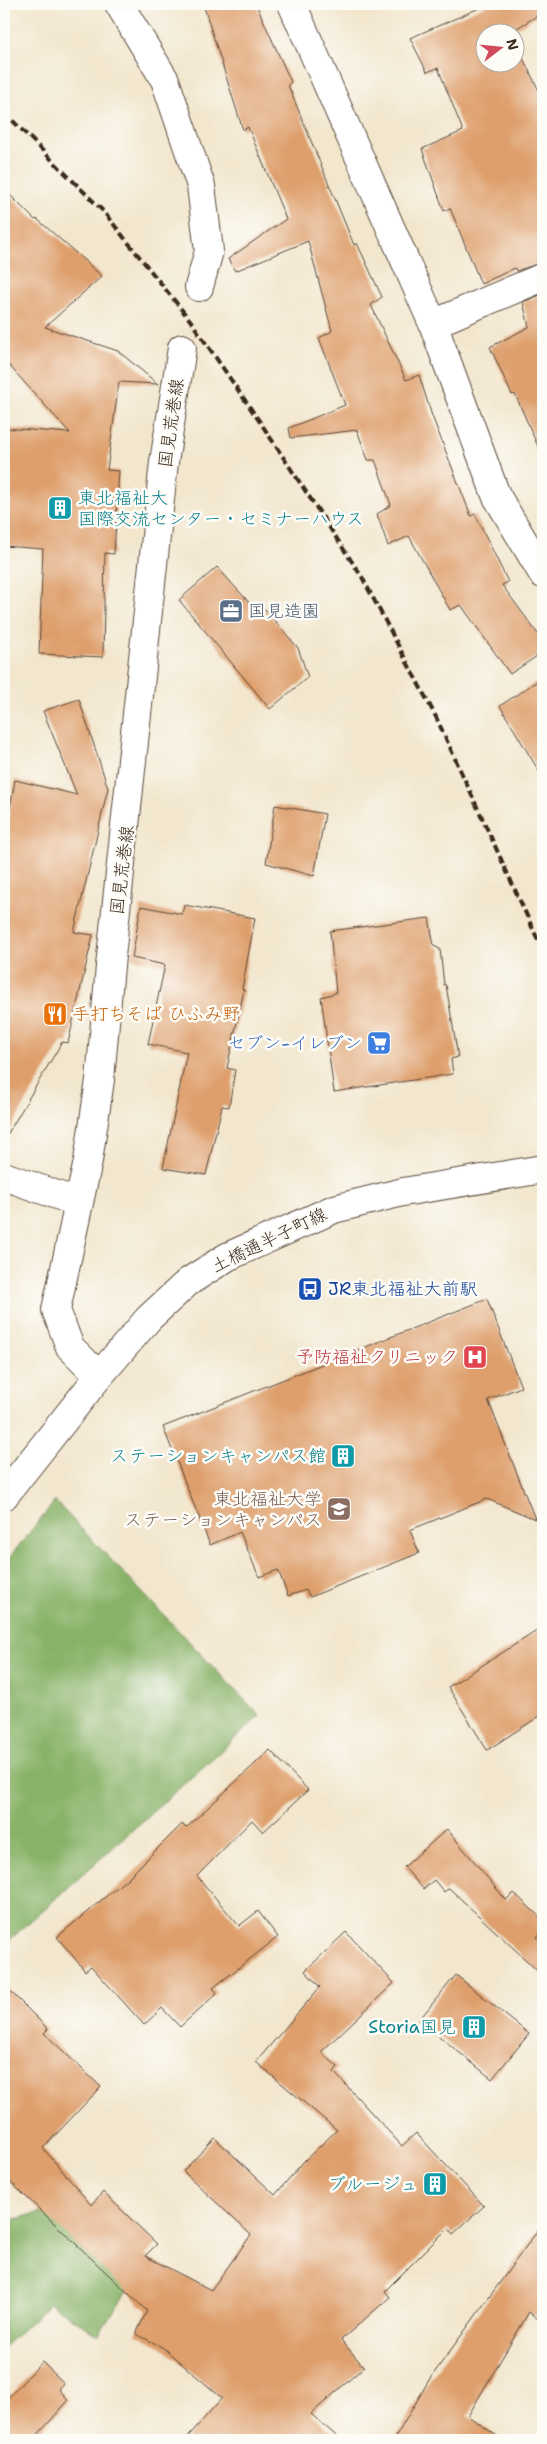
<svg xmlns="http://www.w3.org/2000/svg" width="547" height="2444" font-family="'Shantell Sans','Klee One',sans-serif">
	<style>
		.forest { fill: #88b268; stroke: #626e43 }
		.building { fill: #de9f6c }
		.lines { fill: none; stroke-linecap: round; stroke-linejoin: round }
		.street-casing { stroke: #564638; stroke-width: 30 }
		.secondary-casing { stroke: #564638; stroke-width: 30 }
		.street { stroke: #fff; stroke-width: 28 }
		.secondary { stroke: #fff; stroke-width: 28 }
		.rail { stroke: #3b2a1e; stroke-width: 4; stroke-dasharray: 8 4; stroke-linecap: butt }
		.labels { text-anchor: middle; dominant-baseline: central; stroke-width: 5; stroke-linejoin: round; paint-order: stroke }
		.street-label { font-size: 18px; fill: #3b2a1e; stroke: #fdfcf7 }
		.culture-label { font-size: 18px; fill: #0d838f; stroke: #fdfcf7; text-anchor: end }
		.service-label { font-size: 18px; fill: #4e5e75; stroke: #fdfcf7; text-anchor: start }
		.food-label { font-size: 18px; fill: #c56008; stroke: #fdfcf7; text-anchor: start }
		.shop-label { font-size: 18px; fill: #366cbe; stroke: #fdfcf7; text-anchor: end }
		.transit-label { font-size: 18px; fill: #164399; stroke: #fdfcf7; text-anchor: start }
		.health-label { font-size: 18px; fill: #be3a42; stroke: #fdfcf7; text-anchor: end }
		.education-label { font-size: 18px; fill: #785e54; stroke: #fdfcf7; text-anchor: end }
	</style>
	<rect width="100%" height="100%" fill="#fdfcf7"/>
	<filter id="ink" filterUnits="userSpaceOnUse"><feTurbulence type="fractalNoise" baseFrequency=".02" numOctaves="2"/><feDisplacementMap in="SourceGraphic" scale="10" xChannelSelector="R" yChannelSelector="G"/><feConvolveMatrix kernelMatrix="1 2 1 2 8 2 1 2 1" color-interpolation-filters="sRGB"/></filter>
	<filter id="wash" filterUnits="userSpaceOnUse"><feTurbulence type="fractalNoise" baseFrequency=".0096" numOctaves="4" result="noise"/><feDisplacementMap in="SourceGraphic" scale="20" xChannelSelector="R" yChannelSelector="G"/><feGaussianBlur stdDeviation="1.12" result="paint"/><feColorMatrix in="noise" values="0 0 0 0 0 0 0 0 0 0 0 0 0 0 0 0 0 1.4 0 .05"/><feComposite in="paint" operator="in"/></filter>
	<g filter="url(#wash)">
		<rect width="100%" height="100%" fill="#f2e6cd"/>
		<!-- forest -->
		<path class="forest" d="M55,1501L260,1716L4,1945V1564Z
			M64,2206L134,2281L98,2335L50,2303L4,2347V2222Z"/>
		<g id="blocks">
			<!-- building -->
			<path class="building" d="M203,4H256L291,82L288,85L354,245L357,243L382,297L371,305L406,380L419,375L432,416L471,516L475,514L508,582L502,585L543,641V652L510,674L461,605L450,610L409,536L388,546L377,514L391,505L375,460H368L357,430L291,438L289,428L345,405L319,338L332,331L308,241L235,271L228,259L286,219L248,127L243,130Z
				M489,4H543V12L511,32H484V62H514V40L543,99V262L516,271L515,268L481,284L450,208L444,211L422,149L463,131L438,68L427,72L410,38Z
				M4,189L35,220L37,219L102,276L45,327L118,351L158,384L119,382L107,470L119,471L114,554L105,553L103,657L39,654L43,549L4,546V428L70,433L6,362L4,364Z
				M543,294V458L515,394L512,395L490,347L529,327L523,302Z
				M217,567L255,609L259,602L298,648L308,677L270,709L179,600Z
				M543,677V778L500,706Z
				M79,699L108,788L74,932L93,935L68,1043L62,1042L4,1140V843L15,780L77,795L43,711Z
				M275,805L325,814L314,876L266,863Z
				M184,905L255,918L242,989L244,990L227,1068L235,1070L229,1107L222,1106L206,1175L163,1168L187,1052L148,1044L165,965L132,958L141,906L182,914Z
				M429,918L434,946L440,949L444,985H446L458,1057L451,1059L453,1074L334,1092L321,997L336,993L330,931Z
				M487,1299L521,1387L488,1400L535,1519L487,1499L410,1530L419,1553L310,1597L306,1590L288,1596L278,1570L259,1577L240,1532L210,1545L163,1427Z
				M543,1627V1714L487,1750L448,1687Z
				M270,1750L308,1790L263,1832L252,1820L197,1876L239,1926L258,1911L278,1937L213,1988L217,1993L180,2027L162,2008L144,2025L91,1966L85,1971L57,1937L128,1878L182,1824L186,1828Z
				M447,1829L506,1900L514,1893L543,1920V1930L537,1937L543,1945V1971L541,1974L449,1888L444,1892L434,1880L423,1889L404,1867Z
				M346,1932L394,1983L321,2052L338,2067L334,2072L402,2146L416,2133L484,2206L453,2234L448,2228L385,2291L390,2297L341,2340L364,2367L311,2414L341,2440H185L222,2398L162,2347L136,2334L147,2311L4,2176V1985L48,2029L44,2033L101,2087L43,2148L91,2205L103,2192L157,2244L145,2256L211,2290L251,2235L183,2171L215,2138L275,2195L305,2160L337,2130L256,2062L320,1987L305,1971Z
				M456,1975L529,2034L492,2079L419,2020Z
				M543,2223V2323L529,2312L468,2416L503,2440H394L429,2380Z
				M42,2362L64,2383L59,2389L68,2401L33,2440H4V2402Z"/>
		</g>
	</g>
	<g filter="url(#ink)">
		<use href="#blocks" fill-opacity="0" stroke="#564638" stroke-width="1"/>
		<g class="lines">
			<defs>
				<path id="street" d="M119,4L165,80L201,186L209,251L199,287
					M292,4L433,324L496,495L543,574
					M433,324L543,277
					M4,1176L79,1203
					M99,1376L70,1347L56,1310L88,1161L100,1080L110,966L164,462L182,348"/>
				<path id="secondary" d="M4,1496L99,1376L149,1318L188,1282L227,1257L334,1209L403,1192L543,1169"/>
			</defs>
			<!-- street casing -->
			<use href="#street" class="street-casing"/>
			<!-- secondary casing -->
			<use href="#secondary" class="secondary-casing"/>
			<!-- street -->
			<use href="#street" class="street"/>
			<!-- secondary -->
			<use href="#secondary" class="secondary"/>
			<!-- rail -->
			<path class="rail" d="M4,112L103,211L190,320L262,425L362,577L436,717L543,951"/>
		</g>
	</g>
	<!-- icons -->
	<defs>
		<symbol id="building-square" viewBox="-11 -11 22 22"><rect x="-9" y="-9" width="18" height="18" rx="4" fill="#0f9aa8" stroke="#fdfcf7"/><path d="M-4-6H4V6H1V3H-1V6H-4ZM-2.5-4.3h1.7v1.8h-1.7ZM.8-4.3h1.7v1.8H.8ZM-2.5-1h1.7V.8h-1.7ZM.8-1h1.7V.8H.8Z" fill="#fff"/></symbol>
		<symbol id="office-square" viewBox="-11 -11 22 22"><rect x="-9" y="-9" width="18" height="18" rx="4" fill="#5c6f8a" stroke="#fdfcf7"/><path d="M-6-3h4V-5.5h4V-3h4V5H-6ZM-1-4.5V-3h2v-1.5ZM-6 0V1H6V0Z" fill="#fff"/></symbol>
		<symbol id="restaurant-square" viewBox="-11 -11 22 22"><rect x="-9" y="-9" width="18" height="18" rx="4" fill="#e8710a" stroke="#fdfcf7"/><path d="M-5-6h1v4h1v-4h1v4h1v-4h1v5L-1.5 .5V6h-2V.5L-5-1ZM5-6V6H3V1.5H1.5Q1.5-4 5-6Z" fill="#fff"/></symbol>
		<symbol id="supermarket-square" viewBox="-11 -11 22 22"><rect x="-9" y="-9" width="18" height="18" rx="4" fill="#3f7fe0" stroke="#fdfcf7"/><path d="M-6-5.5h2.5l.6 2H6L4.5 2H-2.5L-4.4-4H-6ZM-1.5 3.2a1.3 1.3 0 1 0 .1 0ZM3 3.2a1.3 1.3 0 1 0 .1 0Z" fill="#fff"/></symbol>
		<symbol id="bus-square" viewBox="-11 -11 22 22"><rect x="-9" y="-9" width="18" height="18" rx="4" fill="#1a4fb4" stroke="#fdfcf7"/><path d="M-5-6H5V4H4V6H2V4H-2V6H-4V4H-5ZM-3.5-4V0h7V-4ZM-3.5 1.2v1.5H-2V1.2ZM2 1.2v1.5H3.5V1.2Z" fill="#fff"/></symbol>
		<symbol id="hospital-square" viewBox="-11 -11 22 22"><rect x="-9" y="-9" width="18" height="18" rx="4" fill="#e0444e" stroke="#fdfcf7"/><path d="M-5-5h3v3.5h4V-5h3V5h-3V1.5h-4V5h-3Z" fill="#fff"/></symbol>
		<symbol id="university-square" viewBox="-11 -11 22 22"><rect x="-9" y="-9" width="18" height="18" rx="4" fill="#8d6e63" stroke="#fdfcf7"/><path d="M0-5L7-2L0 1L-7-2ZM-4 1L0 2.5L4 1V4Q0 6-4 4Z" fill="#fff"/></symbol>
	</defs>
	<g fill-rule="evenodd">
		<use href="#building-square" x="46" y="494" width="28" height="28"/>
		<use href="#office-square" x="217" y="597" width="28" height="28"/>
		<use href="#restaurant-square" x="41" y="1000" width="28" height="28"/>
		<use href="#supermarket-square" x="365" y="1029" width="28" height="28"/>
		<use href="#bus-square" x="296" y="1275" width="28" height="28"/>
		<use href="#hospital-square" x="461" y="1343" width="28" height="28"/>
		<use href="#building-square" x="329" y="1442" width="28" height="28"/>
		<use href="#university-square" x="325" y="1495" width="28" height="28"/>
		<use href="#building-square" x="460" y="2013" width="28" height="28"/>
		<use href="#building-square" x="421" y="2170" width="28" height="28"/>
	</g>
	<g class="labels">
		<!-- street labels -->
		<g class="street-label">
			<text transform="translate(171 423) rotate(-82)">国見荒巻線</text>
			<text transform="translate(122 870) rotate(-83)">国見荒巻線</text>
			<text transform="translate(269 1240) rotate(-26)">土橋通半子町線</text>
		</g>
		<!-- culture labels -->
		<g class="culture-label">
			<text x="78" y="498" text-anchor="start">東北福祉大<tspan x="78" dy="21">国際交流センター・セミナーハウス</tspan></text>
			<text x="326" y="1456">ステーションキャンパス館</text>
			<text x="456" y="2027">Storia国見</text>
			<text x="418" y="2184">ブルージュ</text>
		</g>
		<!-- service labels -->
		<g class="service-label">
			<text x="248" y="611">国見造園</text>
		</g>
		<!-- food labels -->
		<g class="food-label">
			<text x="72" y="1014">手打ちそば ひふみ野</text>
		</g>
		<!-- shop labels -->
		<g class="shop-label">
			<text x="362" y="1043">セブン-イレブン</text>
		</g>
		<!-- transit labels -->
		<g class="transit-label">
			<text x="328" y="1289">JR東北福祉大前駅</text>
		</g>
		<!-- health labels -->
		<g class="health-label">
			<text x="458" y="1357">予防福祉クリニック</text>
		</g>
		<!-- education labels -->
		<g class="education-label">
			<text x="322" y="1499">東北福祉大学<tspan x="322" dy="21">ステーションキャンパス</tspan></text>
		</g>
	</g>
	<!-- margin -->
	<rect width="547" height="2444" fill="none" stroke="#fdfcf7" stroke-width="20"/>
	<!-- north arrow -->
	<g transform="translate(500 48) rotate(74)"><circle r="24" fill="#fdfcf7" stroke="#afa8a0"/>
	<path d="M0-4L9 19L0 12L-9 19Z" fill="#d1495b"/>
	<text y="-8" font-size="14" font-weight="bold" text-anchor="middle" fill="#3b2a1e">N</text>
	</g>
</svg>
